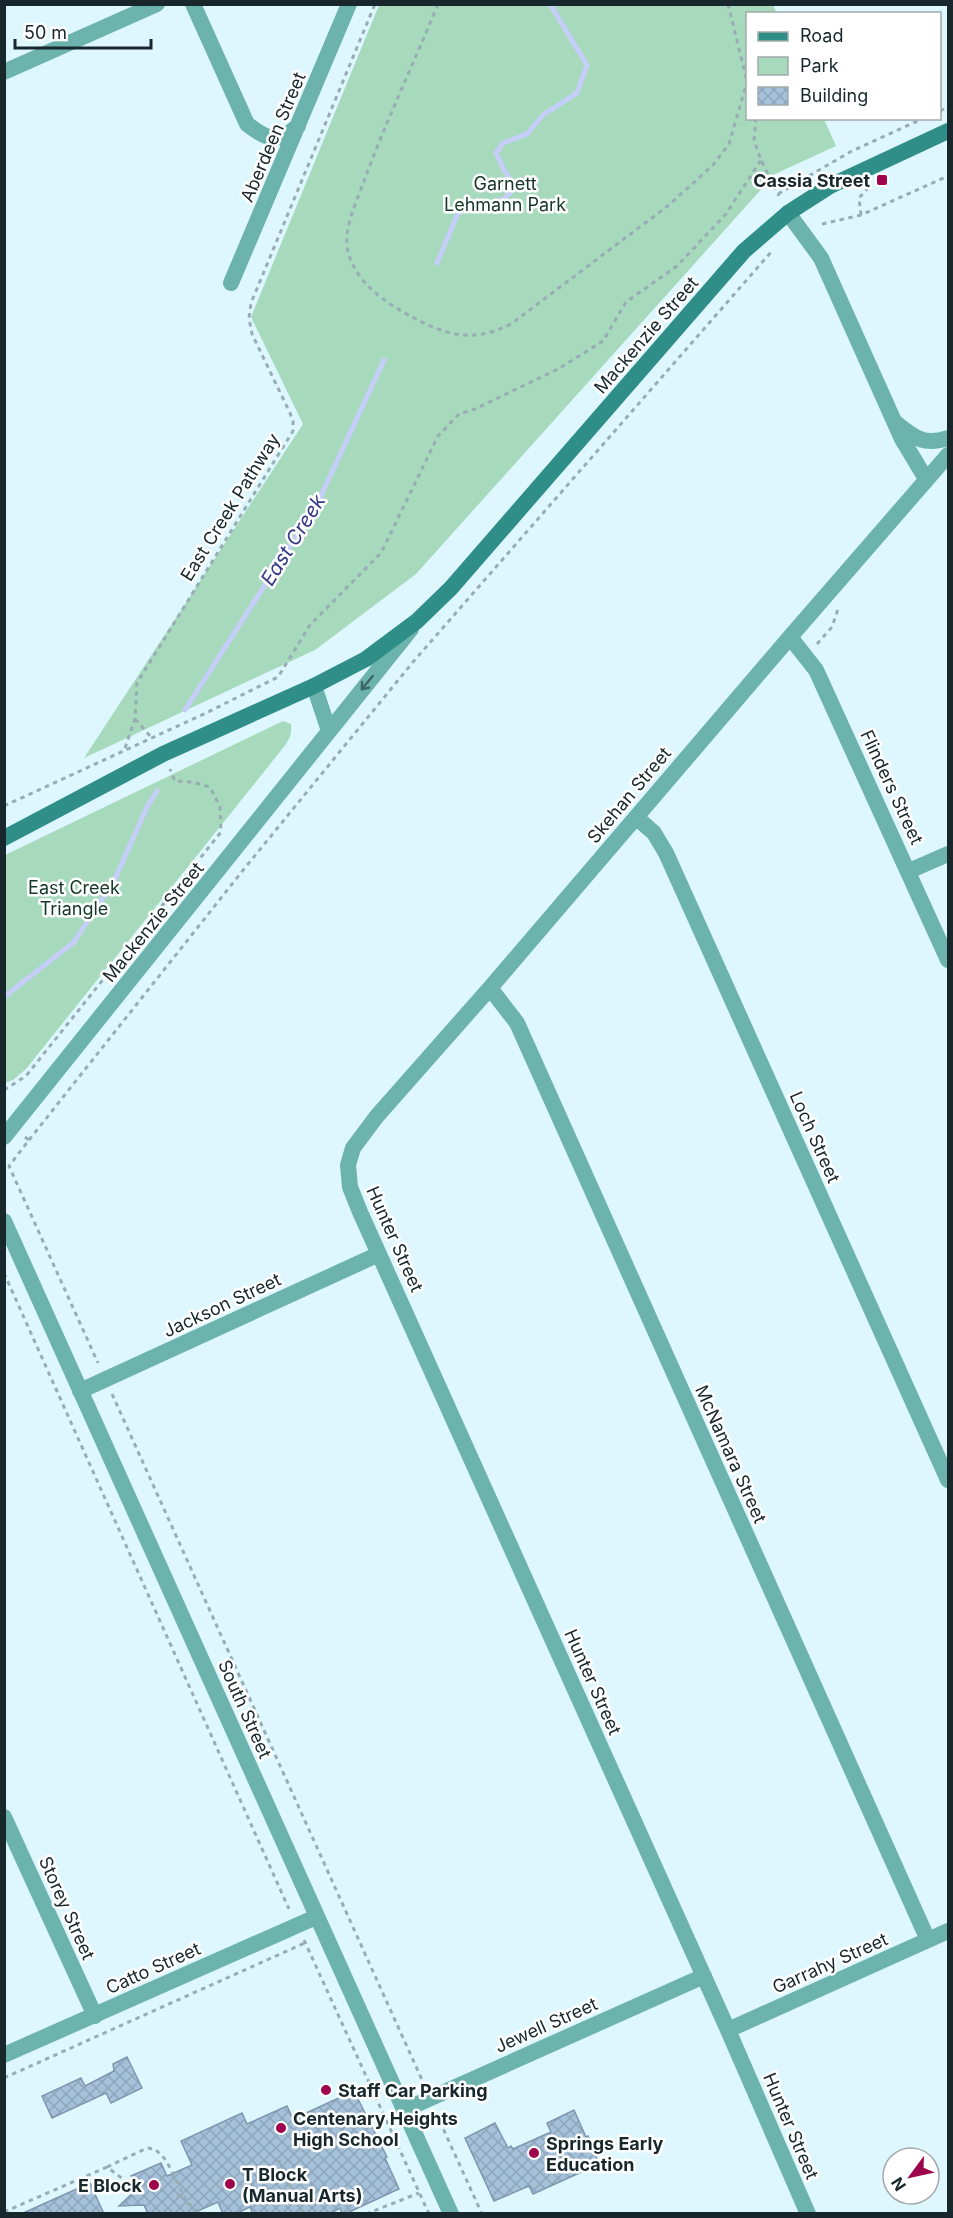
<svg xmlns="http://www.w3.org/2000/svg" width="953" height="2218" font-family="Inter,sans-serif">
	<style>
		.park { fill: #a7d9bd }
		.lines { fill: none; stroke-linecap: round; stroke-linejoin: round }
		.stream { stroke: #c5cef8; stroke-width: 5 }
		.building { fill: url(#building-cross-hatch); stroke: #7e97af; stroke-width: 1.5 }
		.path { stroke: #97adb3; stroke-width: 3; stroke-dasharray: 4.5 4.5; stroke-linecap: butt }
		.minor { stroke: #6cb2ad; stroke-width: 16 }
		.tertiary { stroke: #6cb2ad; stroke-width: 16 }
		.secondary { stroke: #308e89; stroke-width: 16 }
		.oneway { stroke: #3d6666 }
		.poi-dot { fill: #9e044c; stroke: #fff; stroke-width: 2 }
		.labels { text-anchor: middle; dominant-baseline: central; stroke-width: 5; stroke-linejoin: round; paint-order: stroke }
		.street-label { font-size: 18px; fill: #17272c; stroke: #fff }
		.poi-label { font-size: 18px; font-weight: bold; fill: #17272c; stroke: #fff; text-anchor: start }
		.park-label { font-size: 18px; fill: #143826; stroke: #fff }
		.water-label { font-size: 20px; font-style: italic; fill: #333786; stroke: #fff }
	</style>
	<defs>
		<pattern id="building-cross-hatch" width="8" height="8" patternUnits="userSpaceOnUse" patternTransform="scale(1.5)"><rect width="8" height="8" fill="#a5c0d9"/><path d="M0 0l8 8M0 8l8-8" fill="none" stroke="#8da5ba"/></pattern>
	</defs>
	<rect width="100%" height="100%" fill="#def7fe"/>
	<!-- park -->
	<path class="park" d="M379,5H773L777,13L748,14V118L824,119L836,146L775,174L416,574L315,650L84,758L303,424L251,317Z
		M283,721L291,724C292,735 289,740 283,748L26,1069L13,1080L5,1083V855Z"/>
	<g class="lines">
		<!-- stream -->
		<path class="stream" d="M437,263L458,213L504,199L515,187L504,170L496,153L503,143L527,134L543,115L577,93L587,65L550,4
			M185,710L318,502L384,360
			M4,997L74,942L114,881L147,807L157,791"/>
	</g>
	<!-- building -->
	<path class="building" d="M127,2057L142,2088L111,2103L106,2093L52,2118L42,2096L81,2078L85,2086L114,2071L113,2064Z
		M354,2091L387,2157L385,2158L399,2189L345,2214H342L340,2208L329,2214H253L250,2207L235,2214H223L218,2202L191,2214H148L144,2205L119,2206L137,2189L131,2176L161,2163L167,2176L192,2165L181,2141L242,2113L247,2124L287,2106L293,2119Z
		M574,2110L586,2137L588,2136L599,2164L533,2194L529,2186L494,2201L465,2138L495,2123L508,2148L511,2146L513,2149L551,2132L547,2123Z
		M90,2183L104,2214H21Z"/>
	<g class="lines">
		<!-- path -->
		<path class="path" d="M438,4C414,63 386,121 364,181C357,201 345,224 347,246C352,280 384,302 412,317C448,336 473,343 511,324L669,205L713,165L729,144L747,82
			M728,4L747,81
			M940,111L948,107
			M756,118L754,140L761,160L779,196
			M778,194L850,152L924,118
			M861,215L859,198L868,188
			M822,224L861,215L948,176
			M817,644L832,627L838,609
			M135,719L152,738
			M125,748L135,719L137,683L293,431V421L290,413L252,334L249,318L251,303L375,4
			M4,806L206,713L278,677L310,625L381,553L438,436L459,414L475,409L558,369L603,341L626,302L677,266L726,214L761,160
			M4,1090L26,1076L221,832L220,807L210,787L192,782L175,781L170,769
			M25,1137L29,1140L9,1166L98,1363
			M29,1140L244,869L413,662L772,251
			M4,1273L289,1909
			M112,1394L423,2082
			M304,1940L429,2214
			M4,2078L307,1942
			M436,2113L482,2214
			M281,2161H279L303,2214
			M107,2167L147,2148L155,2149L166,2160L187,2202L201,2214
			M177,2197L182,2194
			M4,2212L107,2167L127,2182L133,2180
			M366,2214L419,2193"/>
		<!-- minor -->
		<path class="minor" d="M193,4L247,124C267,140 278,144 298,126
			M4,72L157,4
			M788,213L821,258L902,439L926,479
			M231,283L349,4
			M896,423C915,438 924,446 948,438
			M790,637L816,670L948,960
			M314,686L329,731
			M636,817L654,833L666,853L948,1480
			M909,871L948,854
			M490,988L517,1023L928,1940
			M4,1137L411,629
			M80,1391L379,1254
			M4,1817L95,2016
			M728,2030L948,1931
			M4,2055L316,1917
			M404,2110L704,1976
			M808,2214L728,2030L360,1212L350,1187L348,1165L353,1148L377,1116L490,988L790,637L948,455"/>
		<!-- tertiary -->
		<path class="tertiary" d="M4,1221L451,2214"/>
		<!-- secondary -->
		<path class="secondary" d="M4,838L163,754L314,686L366,659L417,621L451,588L744,251L788,213L830,186L948,131"/>
	</g>
	<!-- one-way arrows -->
	<defs><path id="oneway-shaft" d="M-6 0H5M1.5-3L5.5 0L1.5 3" fill="none" stroke-width="1.6" stroke-linecap="round" stroke-linejoin="round" transform="scale(1.5)"/></defs>
	<use class="oneway" href="#oneway-shaft" transform="translate(367 683) rotate(129)"/>
	<!-- markers -->
	<g class="poi-dot">
		<rect x="876" y="174" width="12" height="12" rx="3"/>
		<circle cx="326" cy="2090" r="6"/>
		<circle cx="281" cy="2128" r="6"/>
		<circle cx="534" cy="2153" r="6"/>
		<circle cx="230" cy="2184" r="6"/>
		<circle cx="154" cy="2185" r="6"/>
	</g>
	<g class="labels">
		<!-- street labels -->
		<g class="street-label">
			<text transform="translate(273 137) rotate(-67)">Aberdeen Street</text>
			<text transform="translate(646 335) rotate(-49)">Mackenzie Street</text>
			<text transform="translate(230 507) rotate(-58)">East Creek Pathway</text>
			<text transform="translate(892 787) rotate(65)">Flinders Street</text>
			<text transform="translate(629 795) rotate(-50)">Skehan Street</text>
			<text transform="translate(153 922) rotate(-51)">Mackenzie Street</text>
			<text transform="translate(815 1137) rotate(66)">Loch Street</text>
			<text transform="translate(395 1239) rotate(66)">Hunter Street</text>
			<text transform="translate(222 1305) rotate(-25)">Jackson Street</text>
			<text transform="translate(731 1454) rotate(66)">McNamara Street</text>
			<text transform="translate(593 1682) rotate(66)">Hunter Street</text>
			<text transform="translate(245 1709) rotate(66)">South Street</text>
			<text transform="translate(67 1908) rotate(66)">Storey Street</text>
			<text transform="translate(830 1963) rotate(-24)">Garrahy Street</text>
			<text transform="translate(153 1968) rotate(-24)">Catto Street</text>
			<text transform="translate(546 2025) rotate(-24)">Jewell Street</text>
			<text transform="translate(791 2126) rotate(67)">Hunter Street</text>
		</g>
		<!-- poi labels -->
		<g class="poi-label">
			<text x="870" y="180" text-anchor="end">Cassia Street</text>
			<text x="338" y="2090">Staff Car Parking</text>
			<text x="293" y="2118">Centenary Heights<tspan x="293" dy="21">High School</tspan></text>
			<text x="546" y="2143">Springs Early<tspan x="546" dy="21">Education</tspan></text>
			<text x="242" y="2174">T Block<tspan x="242" dy="21">(Manual Arts)</tspan></text>
			<text x="142" y="2185" text-anchor="end">E Block</text>
		</g>
		<!-- park labels -->
		<g class="park-label">
			<text x="505" y="183">Garnett<tspan x="505" dy="21">Lehmann Park</tspan></text>
			<text x="74" y="887">East Creek<tspan x="74" dy="21">Triangle</tspan></text>
		</g>
		<!-- water labels -->
		<g class="water-label">
			<text transform="translate(293 540) rotate(-58)">East Creek</text>
		</g>
	</g>
	<!-- border -->
	<rect width="953" height="2218" fill="none" stroke="#17272c" stroke-width="12"/>
	<!-- legend -->
	<rect x="746" y="12" width="195" height="108" fill="#ffffff" stroke="#a2a9ab" stroke-width="1.5"/>
	<rect x="758" y="32" width="30" height="9" fill="#308e89" stroke="#a2a9ab" stroke-width="1.5"/>
	<text x="800" y="42" font-size="18" fill="#17272c">Road</text>
	<rect x="758" y="57" width="30" height="18" fill="#a7d9bd" stroke="#a2a9ab" stroke-width="1.5"/>
	<text x="800" y="72" font-size="18" fill="#17272c">Park</text>
	<rect x="758" y="87" width="30" height="18" fill="url(#building-cross-hatch)" stroke="#a2a9ab" stroke-width="1.5"/>
	<text x="800" y="102" font-size="18" fill="#17272c">Building</text>
	<!-- north arrow -->
	<g transform="translate(911 2176) rotate(237)"><circle r="28" fill="#ffffff" stroke="#a2a9ab" stroke-width="1.5"/>
	<path d="M0-4.5L10 22L0 15L-10 22Z" fill="#9e044c"/>
	<text y="-9" font-size="16" font-weight="bold" text-anchor="middle" fill="#17272c">N</text>
	</g>
	<!-- scale -->
	<path d="M15 39v9h136v-9" fill="none" stroke="#17272c" stroke-width="3"/>
	<text x="24" y="39" font-size="18" fill="#17272c" stroke="#ffffff" stroke-width="4.5" paint-order="stroke">50 m</text>
</svg>
